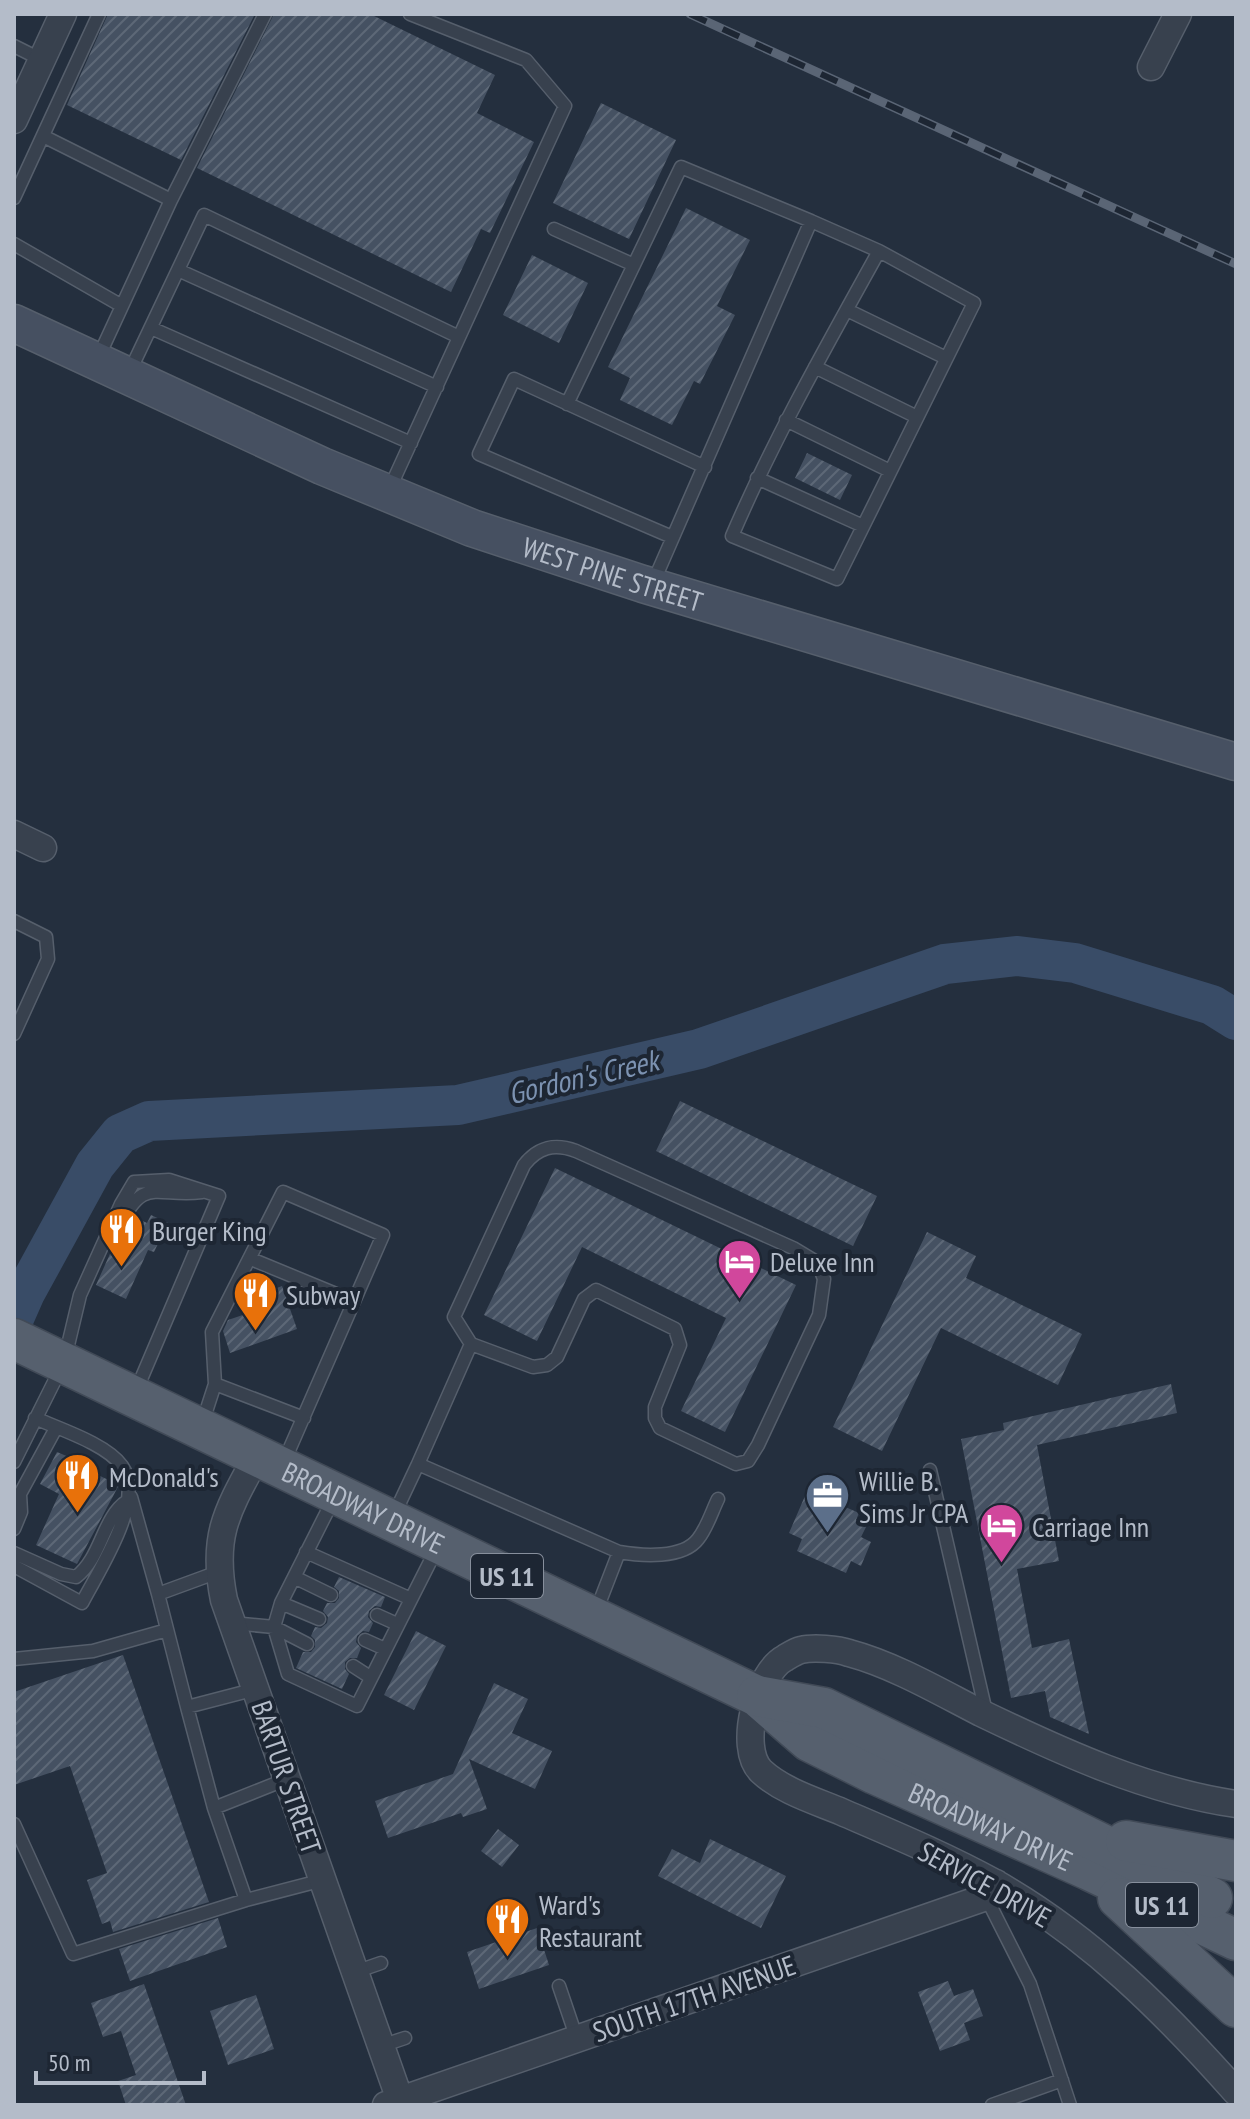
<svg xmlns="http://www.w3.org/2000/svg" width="1250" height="2119" font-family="'PT Sans Narrow',sans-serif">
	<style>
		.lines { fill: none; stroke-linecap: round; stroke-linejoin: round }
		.river { stroke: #394c67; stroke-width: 40 }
		.building { fill: url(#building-hatch) }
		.lane-casing { stroke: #565f6c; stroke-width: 15 }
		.street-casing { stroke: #565f6c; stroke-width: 29 }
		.secondary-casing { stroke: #565f6c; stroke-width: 39 }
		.primary-casing { stroke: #414a57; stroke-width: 43 }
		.lane { stroke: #38414e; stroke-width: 12 }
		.street { stroke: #38414e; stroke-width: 26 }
		.secondary { stroke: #465061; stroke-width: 36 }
		.primary { stroke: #56606e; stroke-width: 40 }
		.rail-casing { stroke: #5a6575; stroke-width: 9 }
		.rail { stroke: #1d2633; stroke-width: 6; stroke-dasharray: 18; stroke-linecap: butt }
		.labels { text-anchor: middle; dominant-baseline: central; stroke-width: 8; stroke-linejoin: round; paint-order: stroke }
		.shield { fill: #1d2633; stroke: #878f9c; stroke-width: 2 }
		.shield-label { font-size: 26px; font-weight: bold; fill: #b4bcc9 }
		.street-label { font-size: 28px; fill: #b4bcc9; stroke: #1d2633 }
		.poi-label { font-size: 28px; fill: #b4bcc9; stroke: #1d2633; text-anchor: start }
		.water-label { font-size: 30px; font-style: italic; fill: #7c92b1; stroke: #1d2633 }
	</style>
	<defs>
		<pattern id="building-hatch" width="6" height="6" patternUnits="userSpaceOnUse" patternTransform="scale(2)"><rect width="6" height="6" fill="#455162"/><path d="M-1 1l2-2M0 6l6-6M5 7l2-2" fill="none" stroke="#5d6877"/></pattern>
	</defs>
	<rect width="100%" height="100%" fill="#242f3e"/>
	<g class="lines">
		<!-- river -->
		<path class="river" d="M14,1318L25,1293L95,1165L120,1134L149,1121L458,1105L699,1049L945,964L1018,956L1075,963L1212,1005L1236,1020"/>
	</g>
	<!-- building -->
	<path class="building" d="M108,14H255L181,160L67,105Z
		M274,14H370L495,75L477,113L534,142L490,233L481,229L451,292L197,168Z
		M601,103L676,140L629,239L553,203Z
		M686,208L750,240L717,306L735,315L700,384L694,381L672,425L620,400L630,378L608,367Z
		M532,255L588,283L559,343L503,315Z
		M807,453L852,475L840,500L795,478Z
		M680,1101L877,1196L853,1246L656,1151Z
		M555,1168L796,1285L725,1432L681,1411L726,1318L582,1247L537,1341L484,1315Z
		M151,1215L168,1223L154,1252L148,1250L126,1299L96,1285L118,1236L126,1232L135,1217L147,1223Z
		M927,1232L976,1256L966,1278L1082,1334L1058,1385L941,1328L882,1451L833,1427Z
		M282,1286L297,1329L230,1353L223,1331L228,1320L260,1309L256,1296Z
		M1171,1384L1177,1413L1037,1445L1059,1561L1017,1569L1032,1648L1069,1639L1089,1734L1050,1717L1045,1691L1011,1698L961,1439L1004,1430L1003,1423Z
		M57,1452L76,1460L75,1464L119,1485L77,1564L36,1545L59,1494L40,1484Z
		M805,1496L822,1503L825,1498L859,1513L856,1520L867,1525L861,1537L871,1542L861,1566L851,1561L846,1573L797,1551L802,1539L789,1533Z
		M339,1577L385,1597L381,1607L375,1606L369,1611L368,1617L373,1623L369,1632L363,1631L357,1636L356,1642L361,1648L357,1658H350L345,1662V1669L349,1674L342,1689L296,1668L303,1652H311L315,1647V1640L311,1636L315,1627L321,1628L327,1623L328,1617L323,1611L327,1603H335L339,1598V1591L334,1587Z
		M416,1631L446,1646L414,1710L384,1695Z
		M123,1655L209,1902L113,1932L110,1921L102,1924L87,1880L107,1873L70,1766L14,1785V1692Z
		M494,1683L528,1699L512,1733L552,1751L535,1789L469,1759L487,1809L463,1817L461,1813L388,1838L375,1801L453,1774Z
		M498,1829L519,1845L502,1867L481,1851Z
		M710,1839L786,1876L761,1928L658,1876L672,1849L700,1863Z
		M218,1918L227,1947L130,1981L119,1949Z
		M537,1928L549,1965L479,1989L467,1952Z
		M948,1981L954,1996L973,1989L983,2016L964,2023L970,2040L940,2051L918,1992Z
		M144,1984L186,2105H126L118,2081L136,2075L121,2031L103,2037L91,2003Z
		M256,1995L274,2049L228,2065L210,2011Z"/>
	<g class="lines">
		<defs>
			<path id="lane" d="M14,46L42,60
				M43,136L171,200L98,358
				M14,198L99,14
				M171,200L265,14
				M554,229L634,265
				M14,244L122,306
				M178,270L437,387
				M847,310L946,358
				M151,328L411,443
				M815,367L917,417
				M129,373L204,215L459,337
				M567,404L681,167L811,221
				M786,420L890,471
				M757,478L863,526
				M389,490L565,106L526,60L410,14
				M672,537L479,454L514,379L705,467
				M653,583L811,221L879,251L974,303L837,579L732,536C774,438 827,345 879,251
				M14,921L46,937L48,959L14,1034
				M119,1227C144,1174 157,1198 202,1192
				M251,1259L353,1301
				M215,1384L304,1418
				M202,1424L215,1384L212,1332L283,1192L383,1235L283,1464
				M14,1462L64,1362L80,1295L121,1204L134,1182L169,1180L219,1196L136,1391
				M418,1464L471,1344L454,1317L524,1165C538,1147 554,1143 576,1151L793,1248L818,1263L824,1279L819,1315L758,1445L748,1461L736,1464L660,1428L655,1418V1407L680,1345L675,1329L596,1290L584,1299L557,1357L547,1365L533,1367L471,1344
				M930,1470L986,1712
				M131,1497L158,1594L218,1572
				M393,1517L418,1464L619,1552C642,1556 683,1559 698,1539C707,1528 712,1511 718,1499
				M14,1529L21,1512L20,1494L56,1428
				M306,1552L411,1599
				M14,1553L61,1574L76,1577C102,1557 102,1518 127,1501
				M14,1566L82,1603C99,1570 146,1500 122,1466C107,1444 59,1429 35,1418
				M294,1577L331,1595
				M158,1594L187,1707L256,1689
				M281,1603L319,1619
				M595,1614L619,1552
				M377,1615L397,1624
				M232,1623L274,1627L288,1674L357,1706L437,1548
				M365,1640L385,1649
				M307,1644L274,1627L281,1603L333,1500
				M14,1659L93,1651L167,1630
				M353,1666L370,1677
				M187,1707L214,1808L246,1900L323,1880
				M214,1808L287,1779
				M14,1824L73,1954L246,1900
				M986,1897L1030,1984L1070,2105
				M355,1972L381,1963
				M559,1986L577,2039
				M381,2046L405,2038
				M992,2105L1062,2080"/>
			<path id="street" d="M1151,67L1178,14
				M14,120L63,14
				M14,834L43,848
				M257,1456C227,1511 211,1536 224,1600L400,2100
				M1236,1804C1147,1791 1062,1752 981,1713C940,1692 894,1665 849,1653C838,1649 813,1647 801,1650C796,1651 790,1655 785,1658C758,1672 737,1747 761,1771C782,1791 816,1801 842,1812C893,1834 946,1856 995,1883C1089,1936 1165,2012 1236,2092
				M386,2105L986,1897L996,1883"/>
			<g id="secondary">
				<path id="s1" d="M14,323L322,466L472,528L643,584L1236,762"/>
			</g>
			<g id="primary">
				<path id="s2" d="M14,1339L757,1696L809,1741L875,1774L1089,1870L1236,1940"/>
				<path d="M757,1696L824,1708L1212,1898"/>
				<path d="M1126,1841L1236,1861"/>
				<path d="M1118,1898L1236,2007"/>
			</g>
		</defs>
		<!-- lane casing -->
		<use href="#lane" class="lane-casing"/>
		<!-- street casing -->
		<use href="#street" class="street-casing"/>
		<!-- secondary casing -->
		<use href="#secondary" class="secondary-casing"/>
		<!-- primary casing -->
		<use href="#primary" class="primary-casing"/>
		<!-- lane -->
		<use href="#lane" class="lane"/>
		<!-- street -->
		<use href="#street" class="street"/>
		<!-- secondary -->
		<use href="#secondary" class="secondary"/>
		<!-- primary -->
		<use href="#primary" class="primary"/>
		<defs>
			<path id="rail" d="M690,14L1236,264"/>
		</defs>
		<!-- rail casing -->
		<use href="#rail" class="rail-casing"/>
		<!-- rail -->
		<use href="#rail" class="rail"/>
	</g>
	<!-- icons -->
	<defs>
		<symbol id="restaurant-pin" viewBox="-11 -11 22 30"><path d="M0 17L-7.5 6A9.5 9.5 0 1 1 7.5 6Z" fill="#e8710a" stroke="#1d2633"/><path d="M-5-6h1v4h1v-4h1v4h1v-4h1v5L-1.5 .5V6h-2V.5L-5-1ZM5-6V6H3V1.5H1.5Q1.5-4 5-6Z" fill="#fff"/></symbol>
		<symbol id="hotel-pin" viewBox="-11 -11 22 30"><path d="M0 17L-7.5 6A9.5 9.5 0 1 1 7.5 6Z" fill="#d1479c" stroke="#1d2633"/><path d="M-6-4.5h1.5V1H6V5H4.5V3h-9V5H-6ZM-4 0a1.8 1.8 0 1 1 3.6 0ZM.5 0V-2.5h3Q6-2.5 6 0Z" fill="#fff"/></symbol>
		<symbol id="office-pin" viewBox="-11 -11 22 30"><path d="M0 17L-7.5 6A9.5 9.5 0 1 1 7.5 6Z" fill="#5c6f8a" stroke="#1d2633"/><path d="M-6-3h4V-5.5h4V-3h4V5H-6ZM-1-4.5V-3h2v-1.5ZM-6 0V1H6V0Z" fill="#fff"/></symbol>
	</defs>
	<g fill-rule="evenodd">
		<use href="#restaurant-pin" x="96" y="1204" width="51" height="69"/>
		<use href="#hotel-pin" x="714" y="1236" width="51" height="69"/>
		<use href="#restaurant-pin" x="230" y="1268" width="51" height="69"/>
		<use href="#restaurant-pin" x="52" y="1450" width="51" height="69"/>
		<use href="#office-pin" x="802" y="1470" width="51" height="69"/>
		<use href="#hotel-pin" x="976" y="1500" width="51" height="69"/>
		<use href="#restaurant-pin" x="482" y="1894" width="51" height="69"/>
	</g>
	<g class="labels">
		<!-- shield labels -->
		<g class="shield">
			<rect x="471" y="1554" width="72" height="44" rx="6"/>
			<rect x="1126" y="1883" width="72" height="44" rx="6"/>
		</g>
		<g class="shield-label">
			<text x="507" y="1576">US 11</text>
			<text x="1162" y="1905">US 11</text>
		</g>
		<!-- street labels -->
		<g class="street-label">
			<text stroke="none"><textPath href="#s1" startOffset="650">WEST PINE STREET</textPath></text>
			<text stroke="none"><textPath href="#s2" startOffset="388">BROADWAY DRIVE</textPath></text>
			<text transform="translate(287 1777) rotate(71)">BARTUR STREET</text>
			<text stroke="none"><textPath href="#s2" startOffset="1094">BROADWAY DRIVE</textPath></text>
			<text transform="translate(985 1884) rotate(29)">SERVICE DRIVE</text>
			<text transform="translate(694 1998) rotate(-19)">SOUTH 17TH AVENUE</text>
		</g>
		<!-- poi labels -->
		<g class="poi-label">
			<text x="152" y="1230">Burger King</text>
			<text x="770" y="1261">Deluxe Inn</text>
			<text x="286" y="1294">Subway</text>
			<text x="109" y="1476">McDonald's</text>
			<text x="859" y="1480">Willie B.<tspan x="859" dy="32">Sims Jr CPA</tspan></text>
			<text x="1032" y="1526">Carriage Inn</text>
			<text x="539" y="1904">Ward's<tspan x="539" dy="32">Restaurant</tspan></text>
		</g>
		<!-- water labels -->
		<g class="water-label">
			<text transform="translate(583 1076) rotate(-13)">Gordon's Creek</text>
		</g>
	</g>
	<!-- border -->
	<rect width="1250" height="2119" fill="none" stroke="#b4bcc9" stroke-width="32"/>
	<!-- scale -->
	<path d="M36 2071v12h168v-12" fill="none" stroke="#b4bcc9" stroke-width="4"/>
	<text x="48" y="2071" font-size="24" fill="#b4bcc9" stroke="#1d2633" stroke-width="6" paint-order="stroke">50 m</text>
</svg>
